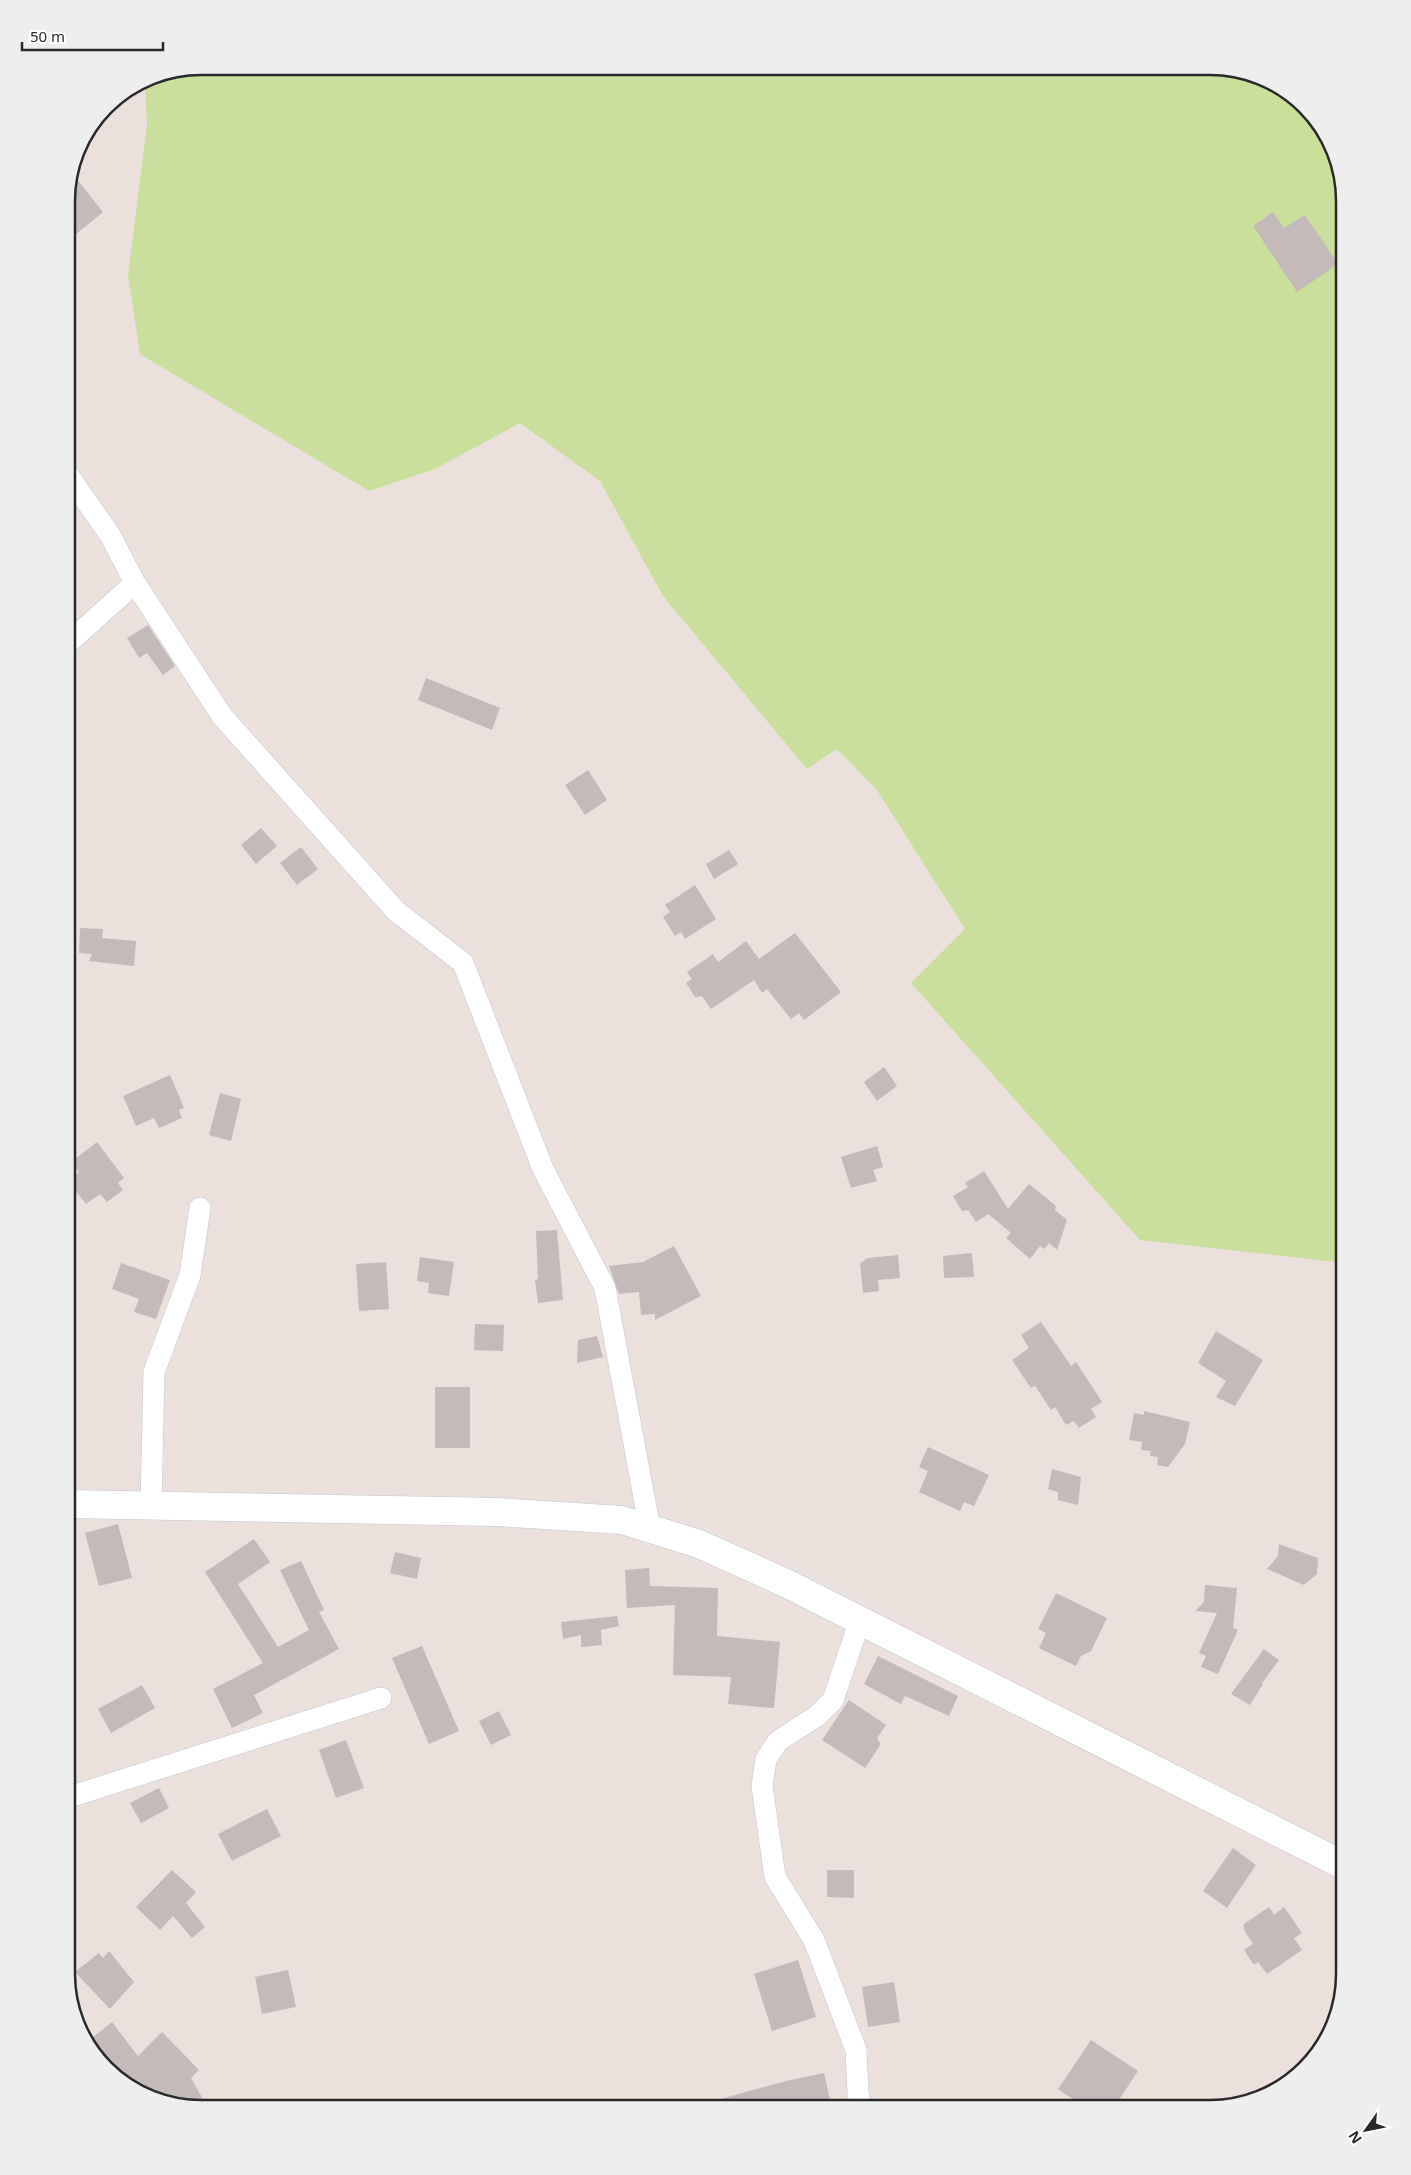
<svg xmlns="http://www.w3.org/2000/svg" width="1411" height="2175" font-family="'Noto Sans',sans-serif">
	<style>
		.green { fill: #c9df9b }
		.building { fill: #c3bab9 }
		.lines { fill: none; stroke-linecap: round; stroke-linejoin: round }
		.street-casing { stroke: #c0c8cf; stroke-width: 22 }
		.secondary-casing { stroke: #c0c8cf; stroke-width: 29 }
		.street { stroke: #fff; stroke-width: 21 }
		.secondary { stroke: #fff; stroke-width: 28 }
		.rim { fill: none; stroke: #292929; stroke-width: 2.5 }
	</style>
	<rect width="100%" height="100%" fill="#ebe0dc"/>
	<!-- green -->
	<path class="green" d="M201,66L1219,67L1285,89L1331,141L1345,201V1263L1140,1240L911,983L965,929L877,790L837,749L807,769L663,596L600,481L520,423L435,469L369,491L140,354L128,275L147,125L145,79L150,76Z"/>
	<!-- building -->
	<path class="building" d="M71,172L103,212L75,235L67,225V193Z
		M1273,212L1284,228L1305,215L1338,264L1297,292L1253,226Z
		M148,625L175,666L163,675L147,653L139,658L127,638Z
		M426,678L500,708L492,730L418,700Z
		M588,770L607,800L585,815L565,785Z
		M261,828L277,846L256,864L241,845Z
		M301,847L318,869L297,885L280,863Z
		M729,850L738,864L714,879L706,864Z
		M695,885L716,919L685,939L681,932L675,936L663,917L670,912L665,905Z
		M80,928L103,929L102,938L136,941L134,966L89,961L92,954L79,953Z
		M795,933L841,992L804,1020L799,1013L791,1019L767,989L762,993L754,980L711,1009L702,996L695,997L686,983L692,979L687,972L713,954L718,962L746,941L759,959Z
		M884,1067L897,1086L877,1101L864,1082Z
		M170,1075L184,1108L179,1110L182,1118L159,1128L154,1118L136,1126L123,1096Z
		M220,1093L241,1099L231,1141L209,1135Z
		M97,1142L124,1178L118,1183L123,1190L107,1202L100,1194L86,1204L68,1181L79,1172L71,1162Z
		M877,1146L883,1167L873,1170L877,1181L851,1188L841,1157Z
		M984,1171L1008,1209L1029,1184L1056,1206L1055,1210L1067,1220L1057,1250L1049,1243L1044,1249L1040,1246L1030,1259L1006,1238L1011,1233L988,1214L976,1222L968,1210L962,1211L953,1196L968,1187L965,1183Z
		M557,1230L563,1300L538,1303L535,1280L538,1279L536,1231Z
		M674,1246L701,1296L655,1320V1314L641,1315L639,1292L619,1294L609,1266L643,1262Z
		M972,1253L974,1277L944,1278L943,1256Z
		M898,1255L900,1278L878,1280L879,1291L863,1293L860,1263L868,1258Z
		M420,1257L454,1262L449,1296L428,1293L429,1283L417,1281Z
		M386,1262L389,1309L359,1311L356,1264Z
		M121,1263L170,1280L156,1319L134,1312L139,1299L112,1289Z
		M1041,1322L1071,1366L1076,1362L1102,1402L1091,1409L1096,1417L1079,1428L1074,1421L1066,1425L1055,1407L1051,1410L1035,1386L1031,1388L1012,1360L1029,1348L1021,1335Z
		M475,1324L504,1325L503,1351L474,1350Z
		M1216,1331L1263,1360L1235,1406L1216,1397L1226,1381L1198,1363Z
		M597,1336L603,1357L577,1363L578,1340Z
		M435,1387H470V1448H435Z
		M1144,1411L1190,1422L1185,1444L1168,1467L1157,1465L1158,1457L1150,1456L1151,1451L1141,1450L1142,1442L1129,1440L1134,1413L1144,1415Z
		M928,1447L989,1475L974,1506L964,1502L960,1511L919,1492L928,1471L919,1467Z
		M1052,1469L1081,1477L1078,1505L1058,1500V1492L1048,1489Z
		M118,1524L132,1578L99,1586L85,1533Z
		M254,1539L270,1562L238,1584L278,1647L309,1630L280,1570L301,1561L324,1610L319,1612L339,1649L254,1695L263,1713L232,1728L213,1689L263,1663L205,1572Z
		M1279,1544L1318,1558L1317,1574L1304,1585L1267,1569L1278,1556Z
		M395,1552L421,1558L417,1579L390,1573Z
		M649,1568L650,1586L718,1588L717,1636L780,1642L774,1708L728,1704L731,1677L673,1675L675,1605L627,1608L625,1570Z
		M1205,1585L1237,1588L1233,1628L1238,1630L1218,1674L1201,1667L1206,1656L1199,1653L1217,1613L1195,1611L1204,1602Z
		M1056,1593L1107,1618L1091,1651L1081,1656L1076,1666L1039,1648L1046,1633L1038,1629Z
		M617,1616L619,1626L601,1630L602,1645L581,1647V1635L563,1639L561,1622Z
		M422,1646L459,1731L429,1744L392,1658Z
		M1264,1649L1279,1660L1262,1683L1263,1684L1250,1705L1231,1694Z
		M878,1656L958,1696L949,1716L905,1696L901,1704L864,1684Z
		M142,1685L155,1708L111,1733L98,1709Z
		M849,1700L886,1725L877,1738L881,1744L865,1768L822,1740Z
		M499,1711L511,1735L491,1745L479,1721Z
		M346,1740L364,1788L336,1798L319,1750Z
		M159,1788L169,1808L141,1823L130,1803Z
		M267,1809L281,1836L232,1861L218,1834Z
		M1233,1848L1256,1865L1227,1908L1203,1891Z
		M172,1870L196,1892L186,1903L205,1927L192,1938L173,1916L160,1930L136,1907Z
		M827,1870H854V1898L827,1897Z
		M1269,1907L1274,1915L1284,1907L1302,1933L1294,1938L1302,1950L1267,1974L1258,1962L1254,1965L1244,1950L1253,1944L1244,1930V1924Z
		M109,1951L134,1982L110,2009L75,1972L99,1953L103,1958Z
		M798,1960L816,2017L772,2031L754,1974Z
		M288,1970L296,2007L262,2014L255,1977Z
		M894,1982L900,2022L868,2027L862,1987Z
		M112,2022L138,2056L162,2032L199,2070L191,2078L208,2108H193L126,2086L87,2042Z
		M1091,2040L1138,2071L1113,2109H1087L1058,2089Z
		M824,2073L832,2109H702V2104L786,2081Z"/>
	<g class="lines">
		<defs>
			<path id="street" d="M66,472L110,535L135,583L222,716L396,911L463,963L543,1169L605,1288L650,1529
				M66,645L135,583
				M151,1505L154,1372L190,1275L200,1208
				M860,1620L833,1700L817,1716L778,1741L766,1759L762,1786L775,1877L814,1940L856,2050L858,2093L861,2109
				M66,1798L381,1698"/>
			<path id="secondary" d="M66,1504L497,1512L622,1520L699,1544L788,1584L1345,1866"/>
		</defs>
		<!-- street casing -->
		<use href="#street" class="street-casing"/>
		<!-- secondary casing -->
		<use href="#secondary" class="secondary-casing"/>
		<!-- street -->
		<use href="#street" class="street"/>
		<!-- secondary -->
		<use href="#secondary" class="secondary"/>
	</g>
	<!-- crop -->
	<path d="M0 0H1411V2175H0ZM201 75H1210A126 126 0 0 1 1336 201V1974A126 126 0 0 1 1210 2100H201A126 126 0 0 1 75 1974V201A126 126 0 0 1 201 75Z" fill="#eee" fill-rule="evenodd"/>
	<path class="rim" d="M201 75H1210A126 126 0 0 1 1336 201V1974A126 126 0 0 1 1210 2100H201A126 126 0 0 1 75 1974V201A126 126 0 0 1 201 75Z"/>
	<!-- north arrow -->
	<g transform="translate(1366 2130) rotate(237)" stroke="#ffffff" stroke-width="4" paint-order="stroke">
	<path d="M0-4L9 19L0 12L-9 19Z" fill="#292929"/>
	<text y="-8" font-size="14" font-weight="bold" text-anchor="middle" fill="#292929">N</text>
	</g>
	<!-- scale -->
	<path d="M22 42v8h141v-8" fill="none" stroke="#292929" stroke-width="2.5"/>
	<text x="30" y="42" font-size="15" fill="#292929" stroke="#ffffff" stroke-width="4" paint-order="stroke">50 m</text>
</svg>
